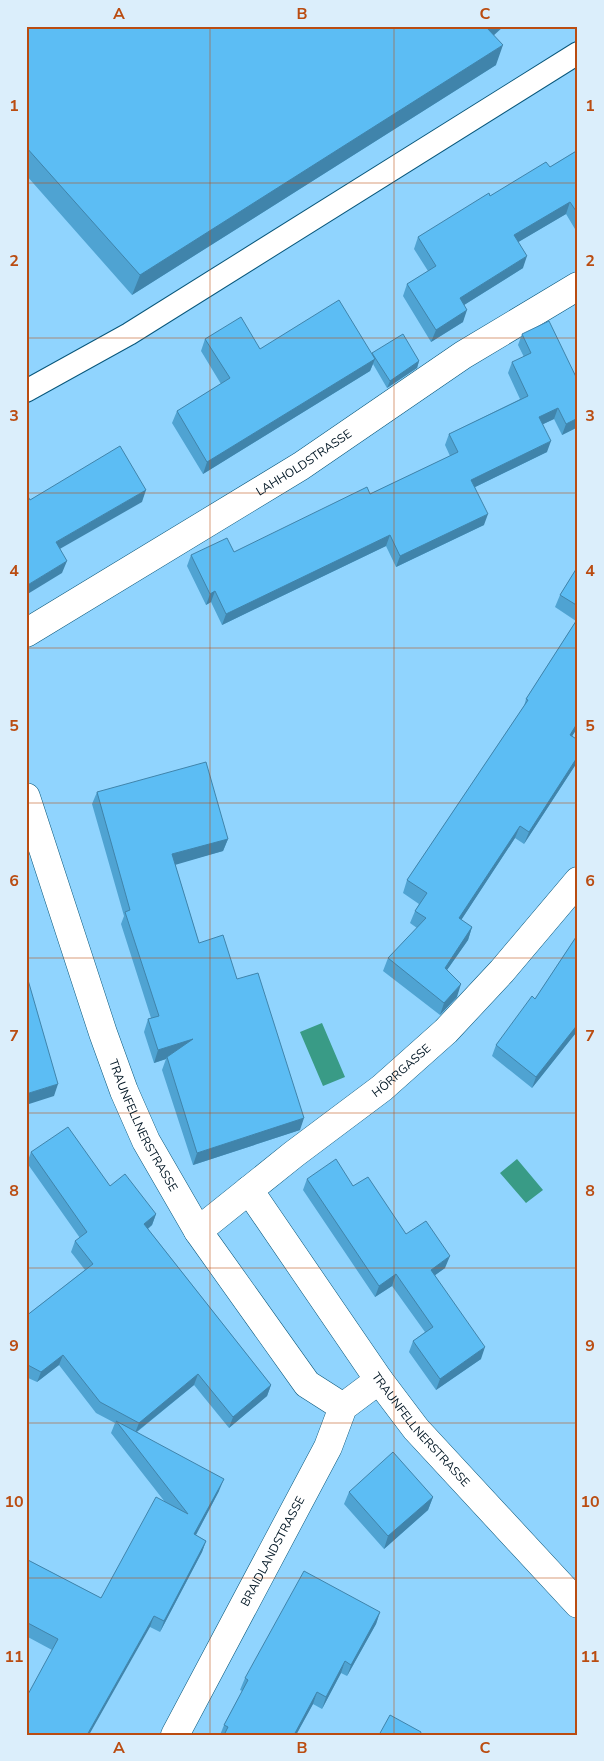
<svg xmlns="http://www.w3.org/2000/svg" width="604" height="1761" font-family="'Nunito Sans',sans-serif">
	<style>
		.water { fill: #399b86 }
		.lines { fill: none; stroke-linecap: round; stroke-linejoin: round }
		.service-casing { stroke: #08577b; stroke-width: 24 }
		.minor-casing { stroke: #08577b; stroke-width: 29 }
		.service { stroke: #fff; stroke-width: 22 }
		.minor { stroke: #fff; stroke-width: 28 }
		.wall { fill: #4fa3d2 }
		.shaded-wall { fill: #4084ab }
		.building { fill: #5cbdf4; stroke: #4084ab }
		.grid { fill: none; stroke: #ba4c11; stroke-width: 1; stroke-opacity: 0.55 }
		.labels { text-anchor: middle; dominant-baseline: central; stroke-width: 4; stroke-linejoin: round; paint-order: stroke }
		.street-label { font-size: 12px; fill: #001624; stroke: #dbeefb }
		.neatline { fill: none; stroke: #ba4c11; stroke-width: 2 }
		.grid-label { font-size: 16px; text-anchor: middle; font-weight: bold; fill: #ba4c11 }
	</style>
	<rect width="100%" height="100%" fill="#90d4fe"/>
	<!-- water -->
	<path class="water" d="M322,1023L345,1077L323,1086L300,1032Z
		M517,1159L543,1190L526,1203L500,1173Z"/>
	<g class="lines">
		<defs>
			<path id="service" d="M26,391L129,334L578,53"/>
			<g id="minor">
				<path id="s1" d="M26,633L301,466L463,355L578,286"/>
				<path id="s2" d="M26,797L103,1033L124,1091L146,1141L198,1231L307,1384L343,1407"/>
				<path id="s3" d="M249,1190L379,1380L416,1429L578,1604"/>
				<path id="s4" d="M198,1231L294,1154L382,1088L446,1031L502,971L578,881"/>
				<path id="s5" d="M175,1735L328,1447L343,1407L379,1380"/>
			</g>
		</defs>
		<!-- service casing -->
		<use href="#service" class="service-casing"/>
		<!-- minor casing -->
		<use href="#minor" class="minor-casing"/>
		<!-- service -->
		<use href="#service" class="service"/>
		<!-- minor -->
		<use href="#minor" class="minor"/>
	</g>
	<!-- wall -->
	<path class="wall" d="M26,26L494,35L496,65L132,295L26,175Z
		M578,150V234L566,214L518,242L523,268L464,305L463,322L431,342L403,296L407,284L428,271L414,249L418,237L490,196L550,167Z
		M522,334L578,381V427L562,435L554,419L543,424L547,452L475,487L484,525L396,567L386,546L222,625L211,602L206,605L187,566L191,555L234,552L370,494L450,456L445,445L449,434L520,399L508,373L512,362L524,357L518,345Z
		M205,339L260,349L372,354V353L419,361L417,368L387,388L373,364L370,371L203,474L172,423L177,411L221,384L201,351Z
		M578,566V727L572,736L578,740V761L524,844L515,838L461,920L472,927L468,940L447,970L457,997L440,1015L383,971L388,958L417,928L410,923L415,911L419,904L403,893L407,880L524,706L526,699L576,621L555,607L560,595Z
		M97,792L228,839L223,851L175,864L199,943L237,979L300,1130L193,1165L162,1070L166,1059L154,1063L144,1032L148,1019L151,1018L121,924L124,916L92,804Z
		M578,934V1036L575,1034L532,1088L492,1056L496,1045L535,999Z
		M31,1152L110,1186L156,1214L152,1225L148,1229L271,1385L267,1396L229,1428L194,1385L137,1432L219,1491L196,1535L206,1541L202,1552L160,1632L150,1627L52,1650L26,1636V1559L101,1598L165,1502L111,1433L115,1423L96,1413L59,1365L37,1382L26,1377V1316L85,1270L71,1252L75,1241L80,1238L27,1163Z
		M307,1179L353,1186L406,1234L445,1268L435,1275L481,1359L436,1390L409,1352L413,1341L425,1332L392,1286L375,1297L303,1190Z
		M349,1492L433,1497L428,1510L384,1549L344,1504Z
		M380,1612L376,1624L347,1676L341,1673L322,1709L313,1704L296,1735H220L224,1725L242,1691L240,1690L245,1678Z"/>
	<!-- shaded-wall -->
	<path class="shaded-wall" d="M489,26H504L480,48L487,28Z
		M503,45L496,65L132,295L140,275Z
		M570,202L566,214L510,247L514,235Z
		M527,256L523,268L456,310L460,298Z
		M467,310L463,322L431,342L436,330Z
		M375,359L370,371L203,474L207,462Z
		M419,361L417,368L387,388L390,381Z
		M558,408L554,419L535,428L539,417Z
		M578,418V427L562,435L566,424Z
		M551,441L547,452L467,491L471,480Z
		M146,490L142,502L51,554L56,542Z
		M488,514L484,525L396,567L400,556Z
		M390,535L386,546L222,625L226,614Z
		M67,561L62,573L26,595V586Z
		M215,591L211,602L206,605L210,594Z
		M578,722V727L565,747L570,735Z
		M578,756V761L524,844L529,832Z
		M520,826L515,838L454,931L459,918Z
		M228,839L223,851L168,867L172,854Z
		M472,927L468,940L440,980L445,968Z
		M461,984L457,997L440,1015L444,1003Z
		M578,1024L575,1034L532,1088L536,1077Z
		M193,1039L167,1057L166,1059L154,1063L158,1050Z
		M58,1084L54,1096L26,1105V1094Z
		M304,1118L300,1130L193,1165L197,1153Z
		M156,1214L152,1225L140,1235L144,1224Z
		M450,1256L445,1268L427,1281L431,1270Z
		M396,1274L392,1286L375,1297L379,1286Z
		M485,1347L481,1359L436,1390L440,1379Z
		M63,1355L59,1365L37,1382L41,1372Z
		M198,1374L194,1385L135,1433L139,1423Z
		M271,1385L267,1396L229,1428L233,1417Z
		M224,1479L219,1491L190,1546L194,1534Z
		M433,1497L428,1510L384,1549L388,1536Z
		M206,1541L202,1552L160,1632L164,1621Z
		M380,1612L376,1624L347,1676L351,1665Z
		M154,1616L150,1627L89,1735H87Z
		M345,1661L341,1673L322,1709L326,1697Z
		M317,1692L313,1704L296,1735H294Z"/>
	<!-- building -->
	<path class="building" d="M26,26H489L487,28L503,45L140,275L26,147Z
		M578,150V214L570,202L514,235L527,256L460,298L467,310L436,330L407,284L436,266L418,237L489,193L490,196L546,162L550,167Z
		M339,300L375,359L207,462L177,411L230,378L205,339L241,317L260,349Z
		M549,321L578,381V418L566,424L558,408L539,417L551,441L471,480L488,514L400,556L390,535L226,614L215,591L210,594L191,555L227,538L234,552L367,487L370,494L458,452L449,434L528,396L512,362L531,353L522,334Z
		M403,334L419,361L390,381L372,353Z
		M120,446L146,490L56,542L67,561L26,586V493L30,500Z
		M578,566V606L560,595Z
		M578,618V722L570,735L578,740V756L529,832L520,826L459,918L472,927L445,968L461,984L444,1003L388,958L426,918L415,911L427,893L407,880L528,700L526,699Z
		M206,762L228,839L172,854L199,943L223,935L237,979L258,973L304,1118L197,1153L167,1057L193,1039L158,1050L148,1019L159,1016L125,912L130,910L97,792Z
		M578,934V1024L536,1077L496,1045L532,996L535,999Z
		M26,973L58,1084L26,1094Z
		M68,1127L110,1186L125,1174L156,1214L144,1224L271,1385L233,1417L198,1374L139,1423L100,1402L63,1355L41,1372L26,1364V1316L93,1264L75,1241L87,1232L31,1152Z
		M336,1159L353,1186L368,1177L406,1234L426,1221L450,1256L431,1270L485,1347L440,1379L413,1341L433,1327L396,1274L379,1286L307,1179Z
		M116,1421L224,1479L194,1534L206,1541L164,1621L154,1616L87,1735H26V1698L58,1639L26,1622V1559L101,1598L156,1497L188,1514Z
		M393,1452L433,1497L388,1536L349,1492Z
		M304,1571L380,1612L351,1665L345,1661L326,1697L317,1692L294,1735H224L228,1727L224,1725L248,1680L245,1678Z
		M390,1715L421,1732L420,1735H379Z"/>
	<!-- grid -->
	<path class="grid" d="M210,26V1735M394,26V1735M26,183H578M26,338H578M26,493H578M26,648H578M26,803H578M26,958H578M26,1113H578M26,1268H578M26,1423H578M26,1578H578"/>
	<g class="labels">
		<!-- street labels -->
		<g class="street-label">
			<text stroke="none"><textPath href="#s1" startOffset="326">LAHHOLDSTRASSE</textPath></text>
			<text stroke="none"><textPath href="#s4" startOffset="259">HÖRRGASSE</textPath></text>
			<text stroke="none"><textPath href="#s2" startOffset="349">TRAUNFELLNERSTRASSE</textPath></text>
			<text stroke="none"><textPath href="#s3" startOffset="295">TRAUNFELLNERSTRASSE</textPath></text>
			<text stroke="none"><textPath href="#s5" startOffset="208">BRAIDLANDSTRASSE</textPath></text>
		</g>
	</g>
	<!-- border -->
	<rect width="604" height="1761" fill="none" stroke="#dbeefb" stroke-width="55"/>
	<rect x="28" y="28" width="548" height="1706" class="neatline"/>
	<g class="grid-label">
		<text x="119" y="19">A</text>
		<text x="302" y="19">B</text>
		<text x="485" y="19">C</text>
		<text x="14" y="111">1</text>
		<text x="590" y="111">1</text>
		<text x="14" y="266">2</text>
		<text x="590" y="266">2</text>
		<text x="14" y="421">3</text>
		<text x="590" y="421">3</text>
		<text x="14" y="576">4</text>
		<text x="590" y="576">4</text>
		<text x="14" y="731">5</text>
		<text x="590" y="731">5</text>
		<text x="14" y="886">6</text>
		<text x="590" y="886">6</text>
		<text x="14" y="1041">7</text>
		<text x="590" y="1041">7</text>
		<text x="14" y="1196">8</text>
		<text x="590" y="1196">8</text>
		<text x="14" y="1351">9</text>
		<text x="590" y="1351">9</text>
		<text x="14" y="1507">10</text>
		<text x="590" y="1507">10</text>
		<text x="14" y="1662">11</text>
		<text x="590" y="1662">11</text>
		<text x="119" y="1753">A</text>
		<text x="302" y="1753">B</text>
		<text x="485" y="1753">C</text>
	</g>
</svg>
